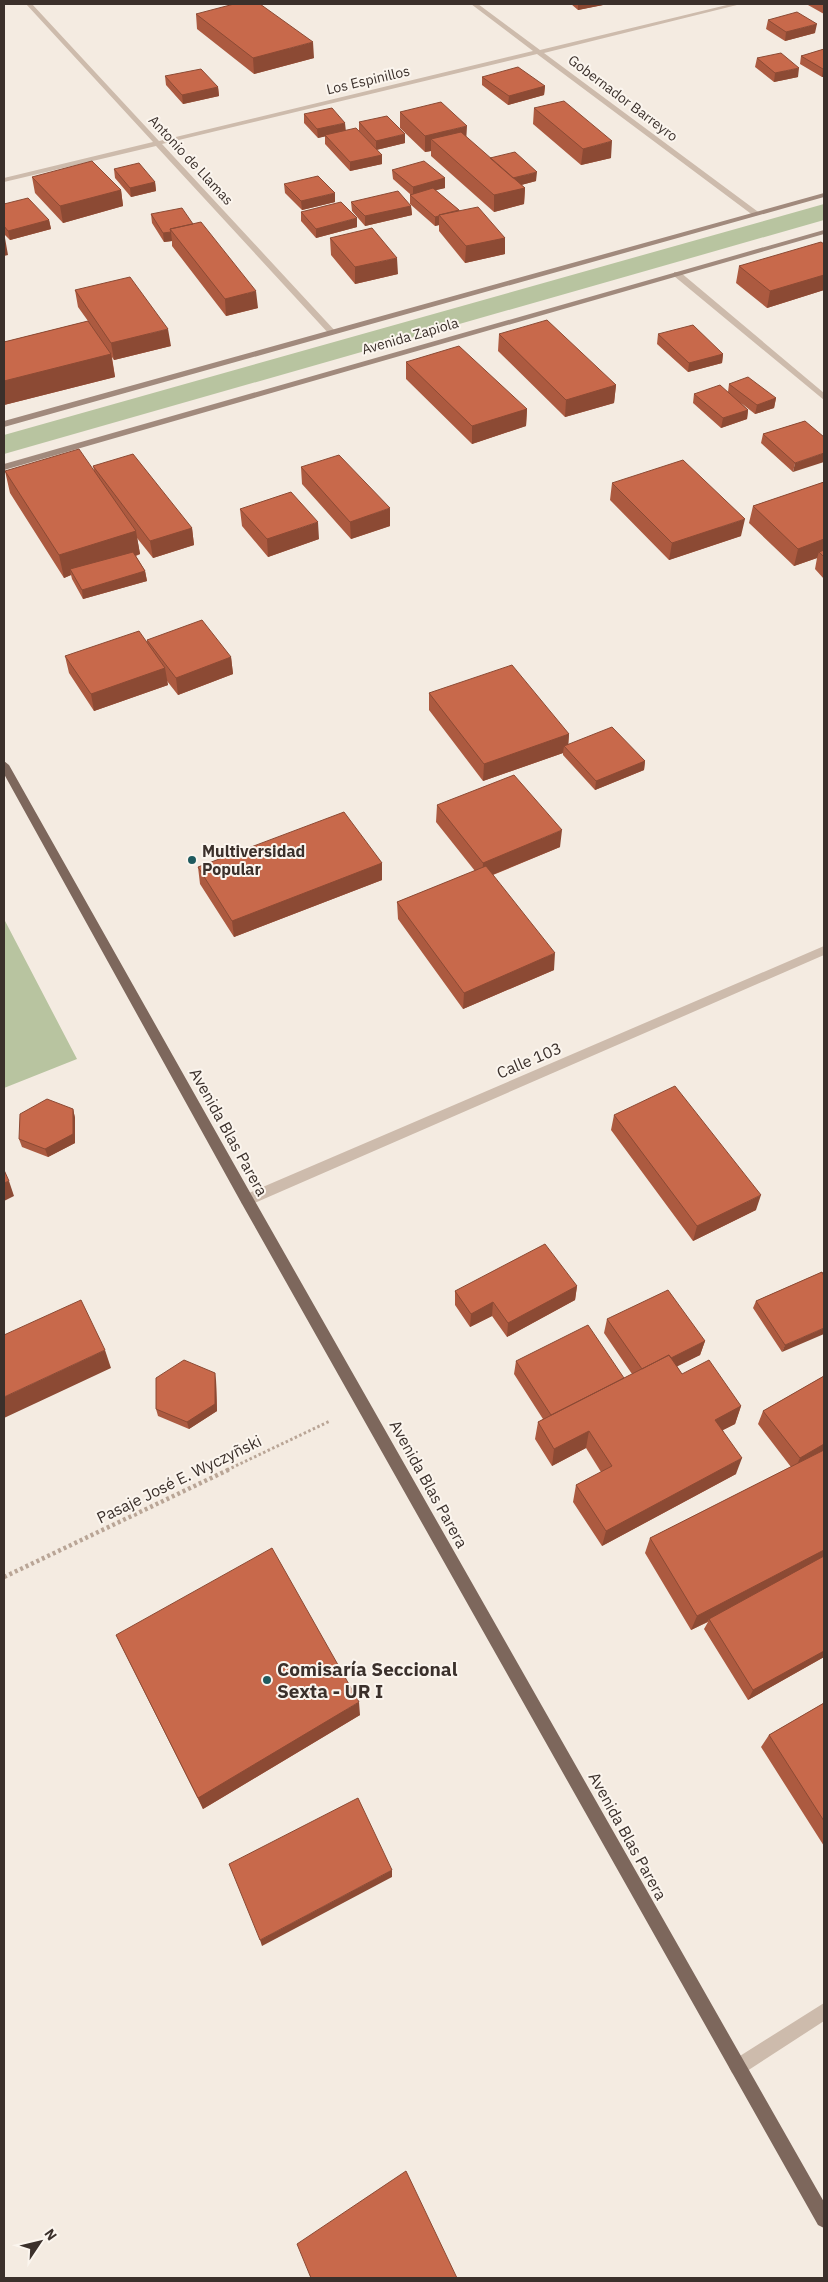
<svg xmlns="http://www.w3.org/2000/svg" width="828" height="2282" font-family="'IBM Plex Sans',sans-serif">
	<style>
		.green { fill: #b8c4a0 }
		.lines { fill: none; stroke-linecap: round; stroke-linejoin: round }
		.path-far1 { stroke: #b9a596; stroke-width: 3; stroke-dasharray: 2.5 2.5; stroke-linecap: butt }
		.path { stroke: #b9a596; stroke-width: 4.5; stroke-dasharray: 3 3; stroke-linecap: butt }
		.minor { fill: #cdbbac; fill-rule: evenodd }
		.secondary { fill: #a18a7d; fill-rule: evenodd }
		.primary { fill: #7d675c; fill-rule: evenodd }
		.wall { fill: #ac5a40 }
		.shaded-wall { fill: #8c4a34 }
		.building { fill: #c8694b; stroke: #8c4a34 }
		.poi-dot { fill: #1f5a5e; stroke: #fbf5ee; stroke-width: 2 }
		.labels { text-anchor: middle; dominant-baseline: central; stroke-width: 4; stroke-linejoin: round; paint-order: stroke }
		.far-street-label { font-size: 14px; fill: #3b302b; stroke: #fbf5ee }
		.poi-label { font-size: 16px; font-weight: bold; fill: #3b302b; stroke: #fbf5ee; text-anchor: start }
		.street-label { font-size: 16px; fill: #3b302b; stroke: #fbf5ee }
		.near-poi-label { font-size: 19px; font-weight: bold; fill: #3b302b; stroke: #fbf5ee; text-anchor: start }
	</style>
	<rect width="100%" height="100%" fill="#f4ebe1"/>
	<!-- green -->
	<path class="green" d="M824,204V220L4,454V435Z
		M4,919L77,1059L4,1088Z"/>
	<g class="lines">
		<!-- path-far1 -->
		<path class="path-far1" d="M227,1470L330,1421"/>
		<!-- path -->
		<path class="path" d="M4,1577L230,1469"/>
		<!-- minor -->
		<path class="minor" d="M26,4H32L159,141L533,51L471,4H478L540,50L731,4H741L544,53L761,214L754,216L537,54L162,144L337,333L330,335L156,146L4,182V178L153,142Z
			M674,272H680L824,393V400L674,276Z
			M824,946V955L252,1204L247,1205L242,1204L241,1200L242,1196Z
			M824,2003V2021L744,2073L738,2076L732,2073L729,2067L732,2061Z"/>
		<!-- secondary -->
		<path class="secondary" d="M824,193V197L4,427V421Z
			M824,230V234L4,470V464Z"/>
		<!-- primary -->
		<path class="primary" d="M4,761L9,765L252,1196L824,2202V2228L818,2225L242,1204L4,774Z"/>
	</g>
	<!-- wall -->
	<path class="wall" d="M571,4H603V5L578,10Z
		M808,4H824V14L808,5Z
		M196,14L314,58L254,74L197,29Z
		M768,20L815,33L785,41L766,29Z
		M824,49V77H822L800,64L801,56Z
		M757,58L798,77L774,82L755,67Z
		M165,76L218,87L219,96L183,104L166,85Z
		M482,77L545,86L544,95L508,105L482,85Z
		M534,108L611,158L581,165L533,124Z
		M400,112L466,137L490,158L536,181L521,185L525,188L524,204L494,212L431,156V151L425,152L400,128Z
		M304,114L346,131L382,155V164L350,171L325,144V136L318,138L304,123Z
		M359,122L405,143L376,150L359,131Z
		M114,169L155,182L156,191L131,197L115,178Z
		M392,170L445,178V188L435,190L459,210L505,238V254L465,263L439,231V225L435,226L410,204V194L393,179Z
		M32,177L121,190L123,206L63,223L35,193Z
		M284,184L335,202L302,210L285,193Z
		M351,202L411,206L412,215L365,226L352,211Z
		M4,204L49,220L51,229L10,240L4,234Z
		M301,212L357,227L316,238L301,221Z
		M151,214L193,224L258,308L226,316L172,246V241L164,242L152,223Z
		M330,238L398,274L355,284L331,255Z
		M824,244V290L767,308L736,283L739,266Z
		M75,290L171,346L114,360L112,357L115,377L4,405V342L88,321L78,307Z
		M499,334L616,385L614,403L565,417L498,351Z
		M658,334L723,354L722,363L688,372L657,344Z
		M406,362L527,409L526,426L472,444L406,379Z
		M729,384L776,398L774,408L755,414L741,403L748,410L747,419L721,428L693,403L694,394L728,392Z
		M805,421L793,472L761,443L763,434Z
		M93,466L192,528L194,545L153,558L137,538L140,554L136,556L145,571L147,581L83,599L72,579L71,575L64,578L10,493L5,471H94Z
		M301,467L390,526L351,539L302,484Z
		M824,482V579L815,569L817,558L794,566L749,523L753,506Z
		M612,483L741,536L669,560L610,500Z
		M240,509L319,539L268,557L242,526Z
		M147,640L231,657L233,674L178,695L167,681L168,685L94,711L69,673L65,656L147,642Z
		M429,693L569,734L568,744L645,761L644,770L595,790L563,755V753L483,781L429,710Z
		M437,805L560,847L493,875L554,970L463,1009L398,919L397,902L475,871L436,822Z
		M382,863V880L234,937L200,884L198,867Z
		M73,1109L75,1118V1143L48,1157L22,1147L19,1139Z
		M614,1115L756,1210L693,1241L611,1130Z
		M822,1272L782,1352L753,1308L756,1301Z
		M577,1286L575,1300L507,1337L492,1316L470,1327L455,1305V1291Z
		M607,1319L705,1341L700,1355L677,1366L682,1374L741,1406L735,1424L723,1430L736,1474L602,1546L573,1502L576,1485L601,1472L586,1448L552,1466L535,1439L538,1422L543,1419L514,1374L516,1361L624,1378L632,1374L604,1333Z
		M824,1376V1657L748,1700L704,1629L708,1622L691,1630L645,1553L650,1538L791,1467L758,1424L763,1411Z
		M216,1380L217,1411L189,1429L158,1416L156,1409Z
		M116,1635L360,1715L203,1809Z
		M824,1703V1846L761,1747L769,1735Z"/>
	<!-- shaded-wall -->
	<path class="shaded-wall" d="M578,4H603V5L578,10Z
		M817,24L815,33L785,41L786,32Z
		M313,42L314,58L254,74L253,58Z
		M799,68L798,77L774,82L775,73Z
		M824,68V77H822L823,69Z
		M545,86L544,95L508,105L509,96Z
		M218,87L219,96L183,104L182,95Z
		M345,123L346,132L318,138L317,129Z
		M467,126L466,143L431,139V151L425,152V136Z
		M405,134V143L376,150V141Z
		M612,141L611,158L581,165L583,149Z
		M382,155V164L350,171V162Z
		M537,172L536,181L510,188V179Z
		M445,178V188L413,196V187Z
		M155,182L156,191L131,197L130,188Z
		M525,188L524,204L494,212V195Z
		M121,190L123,206L63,223L60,206Z
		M335,193V202L302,210L301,201Z
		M411,206L412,215L365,226V216Z
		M439,216V225L435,226V217Z
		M357,218V227L316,238V229Z
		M49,220L51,229L10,240L8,231Z
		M171,232L172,241L164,242L163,233Z
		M4,238H5L8,255L4,256Z
		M505,238V254L465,263L466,246Z
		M397,258L398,274L355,284V267Z
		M824,275V290L767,308L770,291Z
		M256,291L258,308L226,316L225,299Z
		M168,329L171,346L114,360L111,343Z
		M111,354L115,377L4,405V381Z
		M723,354L722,363L688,372L689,363Z
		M616,385L614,403L565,417L566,400Z
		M776,398L774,408L755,414L757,405Z
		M527,409L526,426L472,444V426Z
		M748,410L747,419L721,428L723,418Z
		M824,453V462L793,472L795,463Z
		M390,508V526L351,539L350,522Z
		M745,519L741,536L669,560L672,543Z
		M318,522L319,539L268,557L267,539Z
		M192,528L194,545L153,558L150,541Z
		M136,531L140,554L73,575L70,569L71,575L64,578L59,555Z
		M824,539V555L819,552L817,558L794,566L798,549Z
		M145,571L147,581L83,599L82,590Z
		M231,657L233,674L178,695L176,678Z
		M165,668L168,685L94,711L91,694Z
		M569,734L568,750L564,746L563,753L483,781L484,764Z
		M645,761L644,770L595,790L596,781Z
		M562,830L560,847L482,879L483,863Z
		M382,863V880L234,937L232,921Z
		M555,953L554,970L463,1009L464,993Z
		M73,1109L75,1118V1143L48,1157L45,1149Z
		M9,1181L14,1196L4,1201V1183Z
		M761,1195L756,1210L693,1241L697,1226Z
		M577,1286L575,1300L507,1337L508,1323Z
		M493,1302L492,1316L470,1327L471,1314Z
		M824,1328V1334L782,1352L785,1345Z
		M705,1341L700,1355L640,1385L643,1372Z
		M105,1350L111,1368L4,1418V1397Z
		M215,1373L216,1380L217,1411L189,1429L187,1422Z
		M741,1406L735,1424L709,1437L715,1420Z
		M589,1431L586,1448L552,1466L554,1449Z
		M824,1444V1453L794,1471L800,1458Z
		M742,1458L736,1474L602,1546L606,1531Z
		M824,1550V1561L709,1619L707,1622L691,1630L697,1616Z
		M824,1651V1657L748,1700L753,1690Z
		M359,1702L360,1715L203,1809L198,1798Z
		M392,1870V1877L262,1946L260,1940Z"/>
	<!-- building -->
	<path class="building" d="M234,4H260L313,42L253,58L196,14Z
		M797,12L817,24L786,32L768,20Z
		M824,49V68L823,69L801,56Z
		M781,53L799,68L775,73L757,58Z
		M518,67L545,86L509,96L482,77Z
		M201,69L218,87L182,95L165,76Z
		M564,101L612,141L583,149L534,108Z
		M441,102L467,126L425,136L400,112Z
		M332,108L345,123L317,129L304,114Z
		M387,116L405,134L376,141L359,122Z
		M356,128L382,155L350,162L325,135Z
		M461,132L525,188L494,195L431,139Z
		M515,152L537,172L513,178L490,158Z
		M92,161L121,190L60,206L32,177Z
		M424,161L445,178L413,187L392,170Z
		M139,163L155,182L130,188L114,169Z
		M318,176L335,193L301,201L284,184Z
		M433,188L459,210L439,215V216L435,217L410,195Z
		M398,191L411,206L365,216L351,202Z
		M28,198L49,220L8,231L4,226V204Z
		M341,202L357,218L316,229L301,212Z
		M478,207L505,238L466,246L439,215Z
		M182,208L193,224L170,229L171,232L163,233L151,214Z
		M201,222L256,291L225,299L170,229Z
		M372,228L397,258L355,267L330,238Z
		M821,242L824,244V275L770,291L739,266Z
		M130,277L168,329L111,343L75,290Z
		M547,320L616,385L566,400L499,334Z
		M88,321L111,354L4,381V342Z
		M693,325L723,354L689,363L658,334Z
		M459,346L527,409L472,426L406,362Z
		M748,377L776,398L757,405L729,384Z
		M720,385L748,410L723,418L694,394Z
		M805,421L824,437V453L795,463L763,434Z
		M79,449L136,531L59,555L5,471Z
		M133,454L192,528L150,541L93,466Z
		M339,455L390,508L350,522L301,467Z
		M683,460L745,519L672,543L612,483Z
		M824,482V539L798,549L753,506Z
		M291,492L318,522L267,539L240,509Z
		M824,550V557L819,552Z
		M133,552L145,571L82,590L70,569Z
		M202,620L231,657L176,678L147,640Z
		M139,631L165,668L91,694L65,656Z
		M512,665L569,734L484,764L429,693Z
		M612,727L645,761L596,781L564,746Z
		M514,775L562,830L483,863L437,805Z
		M344,812L382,863L232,921L198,867Z
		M486,866L555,953L464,993L397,902Z
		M675,1086L761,1195L697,1226L614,1115Z
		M47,1099L73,1109V1134L45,1149L19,1139L20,1114Z
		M4,1170L9,1181L4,1183Z
		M545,1244L577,1286L508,1323L493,1302L471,1314L455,1291Z
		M822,1272L824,1276V1328L785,1345L756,1301Z
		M668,1290L705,1341L671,1358L669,1355L642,1369L607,1319Z
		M81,1300L105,1350L4,1397V1335Z
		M588,1325L624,1378L551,1415L516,1361Z
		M669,1355L682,1374L709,1360L741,1406L715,1420L742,1458L606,1531L576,1485L612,1466L589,1431L554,1449L538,1422Z
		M184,1360L215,1373V1404L187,1422L156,1409V1378Z
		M824,1376V1444L800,1458L763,1411Z
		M824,1450V1550L697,1616L650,1538Z
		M272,1548L359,1702L198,1798L116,1635Z
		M824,1556V1651L753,1690L709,1619Z
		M824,1703V1821L769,1735Z
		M358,1798L392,1870L260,1940L229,1864Z
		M406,2171L457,2278H311L297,2244Z"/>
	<!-- markers -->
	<g class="poi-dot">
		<circle cx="192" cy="860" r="5"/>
		<circle cx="267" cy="1680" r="5"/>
	</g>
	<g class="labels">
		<!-- far-street labels -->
		<g class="far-street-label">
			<text transform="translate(368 80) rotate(-13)">Los Espinillos</text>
			<text transform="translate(623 98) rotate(37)">Gobernador Barreyro</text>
			<text transform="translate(191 160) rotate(47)">Antonio de Llamas</text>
			<text transform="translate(410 336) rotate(-16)">Avenida Zapiola</text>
		</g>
		<!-- poi labels -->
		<g class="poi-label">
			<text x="202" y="851">Multiversidad<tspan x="202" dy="18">Popular</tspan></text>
		</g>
		<!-- street labels -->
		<g class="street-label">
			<text transform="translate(529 1060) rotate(-23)">Calle 103</text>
			<text transform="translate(229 1132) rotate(61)">Avenida Blas Parera</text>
			<text transform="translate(179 1479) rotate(-26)">Pasaje José E. Wyczyñski</text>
			<text transform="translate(429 1484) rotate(61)">Avenida Blas Parera</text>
			<text transform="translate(628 1836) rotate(61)">Avenida Blas Parera</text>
		</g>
		<!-- near-poi labels -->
		<g class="near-poi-label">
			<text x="277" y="1669">Comisaría Seccional<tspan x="277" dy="22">Sexta - UR I</tspan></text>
		</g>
	</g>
	<!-- border -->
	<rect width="828" height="2282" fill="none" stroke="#3b302b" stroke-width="10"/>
	<!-- north arrow -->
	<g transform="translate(40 2242) rotate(55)" stroke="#fbf5ee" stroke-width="4" paint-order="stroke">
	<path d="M0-4L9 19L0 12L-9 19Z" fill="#3b302b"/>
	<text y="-8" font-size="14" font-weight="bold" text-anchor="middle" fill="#3b302b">N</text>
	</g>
</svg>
